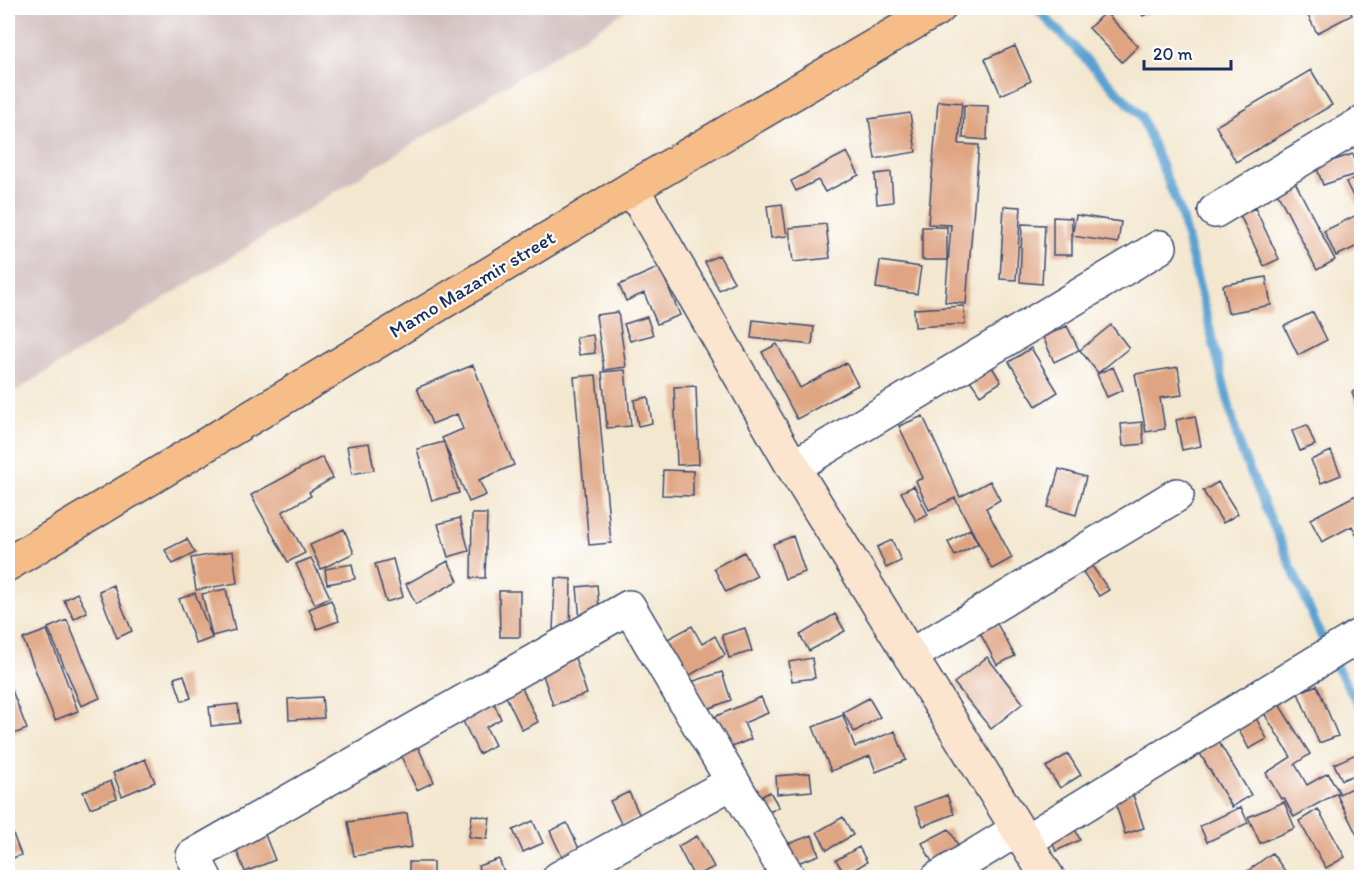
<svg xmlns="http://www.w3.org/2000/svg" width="1369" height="885" font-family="Itim,sans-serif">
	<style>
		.industrial { fill: #d1bfbf }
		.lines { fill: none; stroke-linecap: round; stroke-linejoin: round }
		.stream { stroke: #5aa1d1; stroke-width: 9 }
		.building { fill: #dfa583 }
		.street-casing { stroke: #3b4b6f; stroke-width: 36 }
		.secondary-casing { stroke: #3b4b6f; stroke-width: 36 }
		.primary-casing { stroke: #3b4b6f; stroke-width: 36 }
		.street { stroke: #fff; stroke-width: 33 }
		.secondary { stroke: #fce5cf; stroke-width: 33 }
		.primary { stroke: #f7bd88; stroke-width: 33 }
		.labels { text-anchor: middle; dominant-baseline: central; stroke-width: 4.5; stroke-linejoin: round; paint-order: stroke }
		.street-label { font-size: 20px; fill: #1b2f5e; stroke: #fff }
	</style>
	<rect width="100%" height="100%" fill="#fff"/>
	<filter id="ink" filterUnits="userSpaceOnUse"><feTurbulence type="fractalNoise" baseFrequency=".0167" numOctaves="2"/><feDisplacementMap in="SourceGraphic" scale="12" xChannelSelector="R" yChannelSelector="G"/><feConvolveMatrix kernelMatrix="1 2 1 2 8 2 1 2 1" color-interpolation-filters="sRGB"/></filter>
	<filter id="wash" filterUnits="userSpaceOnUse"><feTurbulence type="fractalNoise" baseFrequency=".008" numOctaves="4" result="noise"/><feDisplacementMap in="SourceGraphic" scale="24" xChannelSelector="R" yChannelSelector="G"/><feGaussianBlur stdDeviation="1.35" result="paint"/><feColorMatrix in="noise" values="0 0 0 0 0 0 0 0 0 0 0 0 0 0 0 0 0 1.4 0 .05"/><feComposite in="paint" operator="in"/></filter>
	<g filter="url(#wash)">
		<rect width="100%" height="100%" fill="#f3e7cf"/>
		<!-- industrial -->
		<path class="industrial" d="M8,8H630L8,396Z"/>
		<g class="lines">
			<!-- stream -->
			<path class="stream" d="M1036,8L1141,116L1180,211L1240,448L1328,652L1362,711"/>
		</g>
		<g id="blocks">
			<!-- building -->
			<path class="building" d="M1138,8H1159L1143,16Z
				M1304,8H1348L1352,15L1317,33Z
				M1105,12L1138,46L1122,62L1089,28Z
				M1015,46L1031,81L1001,95L985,59Z
				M1311,70L1332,105L1236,162L1216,126Z
				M938,101L962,103L959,144L979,145L966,304L945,302L951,225L928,224Z
				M964,105L988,106L987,140L963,138Z
				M910,113L916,152L875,159L869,119Z
				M847,152L859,175L825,192L818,180L796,191L791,181Z
				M1353,154L1359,173L1323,185L1316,166Z
				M891,172L893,202L877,204L875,174Z
				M1362,174V244L1336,256L1324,231L1361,213L1346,182Z
				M1295,182L1335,260L1317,270L1277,192Z
				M782,204L787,236L771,238L767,206Z
				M1004,206L1021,207L1016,280L1000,279Z
				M1255,208L1279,259L1264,266L1240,215Z
				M1076,215L1121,222L1118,243L1072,236Z
				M1053,217L1072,218V255H1053Z
				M826,224L830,258L793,262L789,228Z
				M1022,224L1045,225L1042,284L1020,282Z
				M922,227H947V260H922Z
				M719,255L734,282L719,290L705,262Z
				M880,261L921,267L917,294L876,288Z
				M660,267L680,315L657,324L644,293L626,301L619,285Z
				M1266,277L1271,305L1228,313L1223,285Z
				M964,306L965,324L915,327L914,309Z
				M618,312L626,367L604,370L596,315Z
				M1313,312L1327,340L1298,355L1284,326Z
				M647,317L653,335L630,341L624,324Z
				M753,320L814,327L812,345L751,338Z
				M1111,325L1129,348L1098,373L1080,350Z
				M1067,326L1079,350L1054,362L1043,337Z
				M593,335L595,353L579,355L576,337Z
				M777,344L800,388L846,363L858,385L797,419L762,352Z
				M1031,348L1058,392L1036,406L1009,362Z
				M473,365L514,465L479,480L486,495L469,502L442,438L463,429L457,414L432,424L417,388Z
				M992,367L1001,382L980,395L970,380Z
				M1113,367L1123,390L1107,397L1097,374Z
				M1178,367L1182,395L1160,398L1165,429L1146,432L1135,374Z
				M625,370L631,426L607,428L602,372Z
				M596,375L611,543L589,545L574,377Z
				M696,386L699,464L677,465L674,387Z
				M1362,388V410L1359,411L1352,392Z
				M648,397L652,423L638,426L634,400Z
				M923,416L960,497L990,481L1000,500L986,508L1012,558L992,569L955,498L929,510L916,481L923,478L899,426Z
				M1195,416L1201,446L1182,450L1176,420Z
				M1142,422L1144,444L1123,446L1121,424Z
				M1307,425L1315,445L1300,451L1292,431Z
				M444,442L459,493L432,501L417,449Z
				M369,443L374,470L352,474L347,446Z
				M1331,451L1341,475L1321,483L1311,460Z
				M322,457L333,478L309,492L311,496L282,512L305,553L288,562L251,495Z
				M1059,469L1086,477L1076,515L1048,507Z
				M663,470L693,471V496L662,495Z
				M1218,482L1238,514L1223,523L1203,491Z
				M914,486L928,515L916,521L901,492Z
				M1360,493L1362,496V539L1359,540L1352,526L1322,542L1310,519Z
				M472,514H487L485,578H471Z
				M460,518L469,551L448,557L438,524Z
				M344,529L354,553L321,569L310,545Z
				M970,529L978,544L955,556L948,542Z
				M793,536L805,572L785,579L773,544Z
				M187,539L195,553L173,564L165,550Z
				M892,540L901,561L886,568L877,547Z
				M233,551L237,583L196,590L191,558Z
				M744,552L757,576L726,592L714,568Z
				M311,558L330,597L315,604L296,564Z
				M393,559L403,597L386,602L375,564Z
				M448,561L458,581L416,604L406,584Z
				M352,564L355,579L327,584L325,569Z
				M1092,566L1109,590L1099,596L1083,572Z
				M555,578L571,579L570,632H553Z
				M113,585L132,631L117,638L99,591Z
				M597,585L600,620L580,621L577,587Z
				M226,589L235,630L212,636L202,594Z
				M499,591H520V637H500Z
				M77,593L87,612L74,619L64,600Z
				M195,593L212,638L196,644L179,599Z
				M331,600L339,621L317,629L309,609Z
				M835,614L845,631L809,651L800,635Z
				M67,620L100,698L81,706L48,628Z
				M996,622L1015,656L997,665L979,631Z
				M692,626L702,644L715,636L725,655L685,678L664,641Z
				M745,628L752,651L729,658L722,635Z
				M47,630L78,711L55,720L23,639Z
				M987,657L1023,703L991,729L954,683Z
				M575,658L587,694L553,705L541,669Z
				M812,658L815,678L792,681L789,662Z
				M722,672L731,700L702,711L691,682Z
				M184,675L191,698L182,701L174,678Z
				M8,680L27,729L11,735L8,726Z
				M1317,685L1338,736L1319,743L1298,693Z
				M521,686L538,722L522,730L505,694Z
				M322,697L324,718L289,720L288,699Z
				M761,697L768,713L744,723L751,739L727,749L714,717Z
				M869,698L880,717L854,732L843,712Z
				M493,701L501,719L486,727L495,745L479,754L461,717Z
				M1277,701L1310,754L1295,764L1307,785L1328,773L1339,792L1294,817L1284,798L1281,799L1266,773L1291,757L1262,710Z
				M238,704L240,723L211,726L209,707Z
				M1254,714L1267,739L1249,749L1236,724Z
				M843,715L855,747L895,731L906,760L876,772L870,756L831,771L813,727Z
				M1215,736L1251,795L1232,807L1196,747Z
				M417,745L434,782L417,790L400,754Z
				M1068,754L1081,775L1060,788L1046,767Z
				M1356,754L1362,772L1342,780L1334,764Z
				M145,759L155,782L122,796L113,773Z
				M810,773L812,791L777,794L776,776Z
				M111,781L117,798L90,808L83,792Z
				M1362,783V845L1337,795Z
				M629,792L640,816L622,825L610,801Z
				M770,792L779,807L762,816L753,800Z
				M1132,792L1144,828L1125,834L1114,798Z
				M947,795L954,814L923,826L915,807Z
				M1284,802L1295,828L1260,843L1248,817Z
				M1241,807L1248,823L1207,842L1200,826Z
				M1318,809L1345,857L1326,868L1299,821Z
				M407,813L412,847L354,856L348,822Z
				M472,815L490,818L487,839L469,837Z
				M843,817L853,835L827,850L817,832Z
				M8,821L21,855L8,860Z
				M533,821L543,843L523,852L513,830Z
				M567,823L580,851L563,859L550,831Z
				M1073,824L1080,840L1056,851L1049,835Z
				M949,829L959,847L932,862L922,843Z
				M264,832L275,860L245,872L234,844Z
				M812,835L819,855L792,865L785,845Z
				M697,836L714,867L694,877L678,846Z
				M859,847L867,862L845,875L836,860Z
				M1272,853L1290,878H1248L1245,873Z
				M499,859L506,878H482L478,866Z
				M409,862H433V878H409Z"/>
		</g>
	</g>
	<g filter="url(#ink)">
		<use href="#blocks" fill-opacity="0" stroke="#3b4b6f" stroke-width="1.5"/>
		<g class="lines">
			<defs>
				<path id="street" d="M1215,211L1362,123
					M793,467L1160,247
					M910,656L1177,495
					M733,782L789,878
					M1026,841L1362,634
					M205,878L193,856L629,607L733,782L559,878
					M938,878L1018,829"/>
				<path id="secondary" d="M632,188L793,467L1048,878"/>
				<path id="primary" d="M8,564L632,188L939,8"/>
			</defs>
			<!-- street casing -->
			<use href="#street" class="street-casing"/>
			<!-- secondary casing -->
			<use href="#secondary" class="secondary-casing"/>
			<!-- primary casing -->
			<use href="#primary" class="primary-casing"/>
			<!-- street -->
			<use href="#street" class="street"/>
			<!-- secondary -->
			<use href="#secondary" class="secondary"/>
			<!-- primary -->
			<use href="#primary" class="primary"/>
		</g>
	</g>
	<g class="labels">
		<!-- street labels -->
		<g class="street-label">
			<text transform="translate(472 284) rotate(-31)">Mamo Mazamir street</text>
		</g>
	</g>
	<!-- margin -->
	<rect width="1369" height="885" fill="none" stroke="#fff" stroke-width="30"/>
	<!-- scale -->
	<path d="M1144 60v9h87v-9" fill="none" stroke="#1b2f5e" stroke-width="3"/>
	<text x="1153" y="60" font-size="18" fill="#1b2f5e" stroke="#ffffff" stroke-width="4.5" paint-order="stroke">20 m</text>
</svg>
